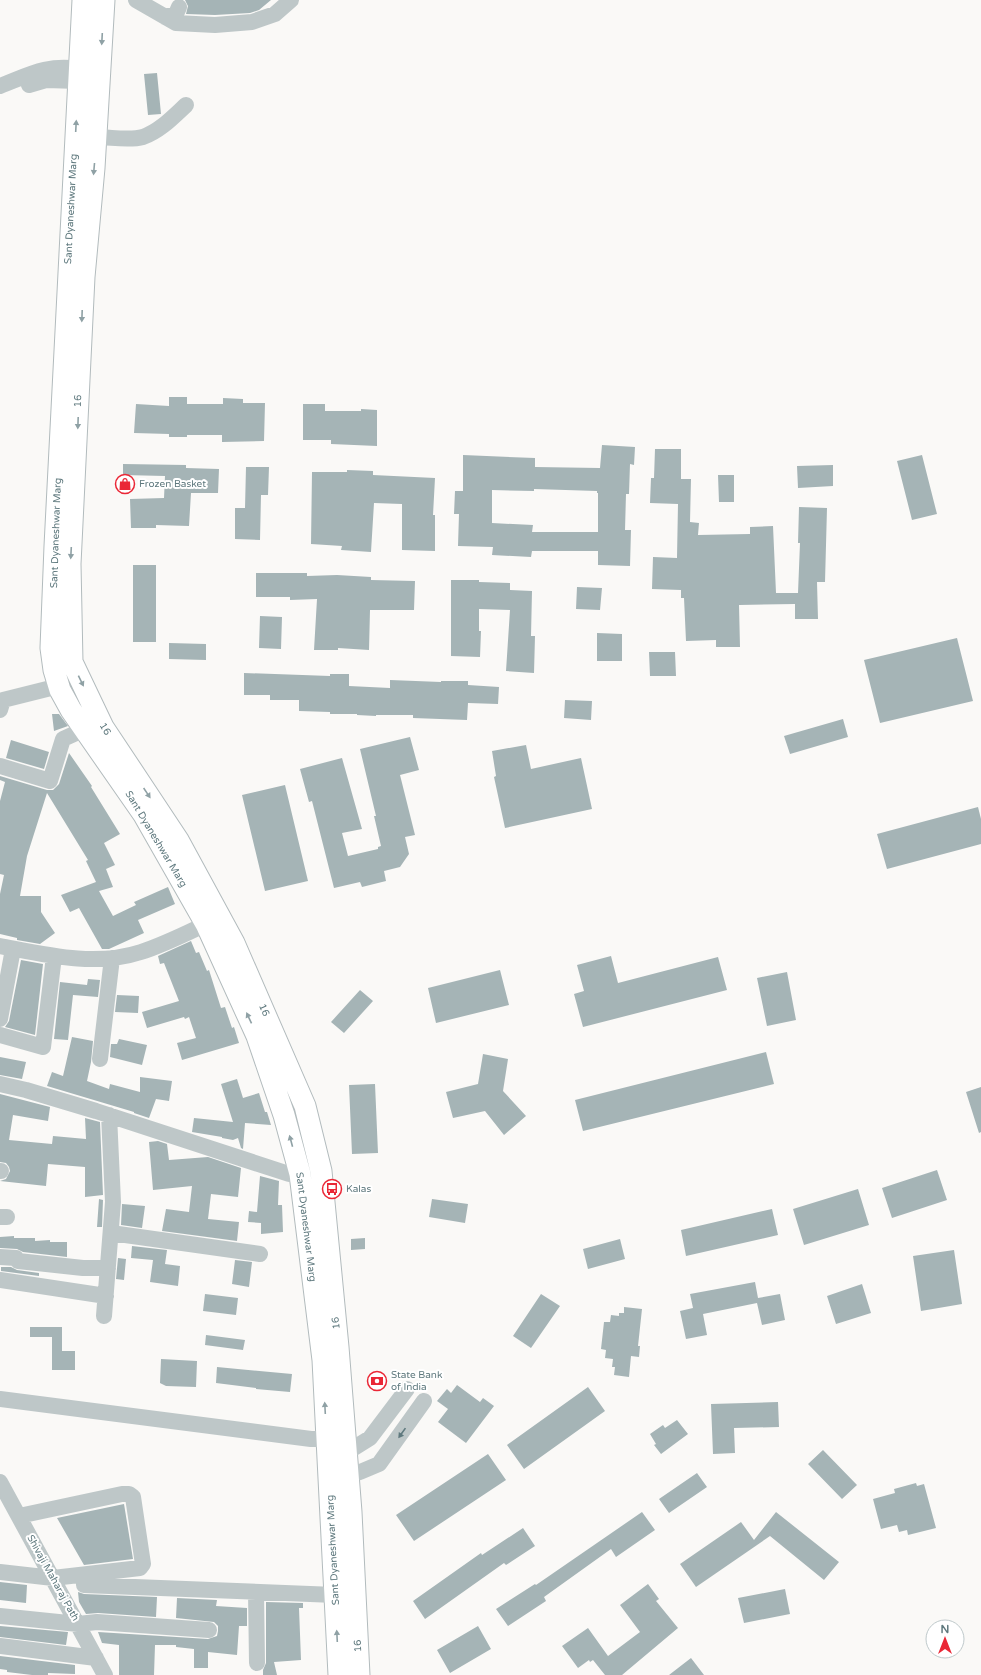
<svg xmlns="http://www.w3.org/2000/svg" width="981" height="1675" font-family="'Varela Round',sans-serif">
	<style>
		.building { fill: #a5b4b6; fill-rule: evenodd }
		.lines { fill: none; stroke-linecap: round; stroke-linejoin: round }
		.major-casing { stroke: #b2bbbd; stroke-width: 23 }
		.minor { stroke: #bec7c8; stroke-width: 16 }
		.major { stroke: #fff; stroke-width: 21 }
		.oneway { fill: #8fa1a5 }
		.oneway2 { fill: #5f797e }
		.labels { text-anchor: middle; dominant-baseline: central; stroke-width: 4; stroke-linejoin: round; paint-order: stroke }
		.street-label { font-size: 10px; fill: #5f797e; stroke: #fff }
		.poi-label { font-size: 10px; fill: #5f797e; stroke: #fff; text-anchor: start }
	</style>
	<rect width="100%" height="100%" fill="#faf9f7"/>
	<!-- building -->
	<path class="building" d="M185,0H271L259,10L250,13L215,15L186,14L188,6Z
		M157,73L161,114L148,115L144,74Z
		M169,397H187V404H223V398L243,399V403H265L264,441L222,442V435H187V437H169V434L134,433L136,404L169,406Z
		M303,404H325V411H361V409L377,410V446L331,444V440H303Z
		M602,445L635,447L634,465L630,464L629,494H626L625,530H631L630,566L598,565V551H532L531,557L492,555L493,547L458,546L459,514H454L455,491H463V455L535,458V467L600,468ZM534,489L597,491V493H598V532H532L533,525L492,523V490L534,491Z
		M655,449H681V479H691L690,522L699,523L698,535L750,534V527L773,526L776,593H798L800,543H798L799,507L827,508L825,582H817L818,619H795V604L739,605L740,647H716V640L686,641L684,598H681V590L652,589L653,557L677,558L678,504L650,503L651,478H654Z
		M922,455L937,514L912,520L897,461Z
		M123,464L186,465V468L219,469L218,493H191L189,526L156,525V528H131L130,499L164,498L165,476L123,475Z
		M833,465V486L798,488L797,466Z
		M246,467H269L268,495H261L260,540L235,539V508H245Z
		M347,470L373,471V475L435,478L433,515H435V551L402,550V504L374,503L371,552L341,550L342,546L311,544L312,472H347Z
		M718,475H734V502H719Z
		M133,565H156V642H133Z
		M256,573H307V576L337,575L371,577V580L415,581L414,610H370L369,650L338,648V650H314L317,599L290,600V597H256Z
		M451,580H479V582L510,583V590L532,591L531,636H535L534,673L506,671L510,610L479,609V631H481L480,657L451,656Z
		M577,587L602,588L600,610L576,609Z
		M260,616L282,617L281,649L259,648Z
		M597,633L622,634V661H597Z
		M957,638L973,701L880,723L864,660Z
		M169,643L206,644V660L169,659Z
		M649,652H675L676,676H650Z
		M244,673L330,676V674H349V686L390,688V680L441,682V681H468V685L499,687L498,704L468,703L467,720L413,718V715H376V716L357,715V714H330V712L299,711V700H270V695H244Z
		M565,700L592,701L591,720L564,718Z
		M52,714H59L68,726L54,731Z
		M843,719L848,737L790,754L784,736Z
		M410,737L419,770L400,775L415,835L405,837L409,854L400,867L384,871L386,881L362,887L360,882L334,888L312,801L309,802L300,769L342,758L362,829L342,833L348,856L378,849V847L381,846L374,816H376L360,749Z
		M11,740L49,752L44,769L6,758Z
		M526,745L531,769L581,758L592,809L505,828L494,777L496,776L492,751Z
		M69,753L92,786L91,787L120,834L104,843L115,865L106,869L113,887L99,891L113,916L136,905L134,902L168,887L175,904L138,920L144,933L109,949H102L79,908L70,912L61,895L96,882L86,861L88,860L47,793L27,856L20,896H41V912L55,933L40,944L17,940V938L0,934V894L4,875L0,874V801L5,782L0,780V776L47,790H53L59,784Z
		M285,785L308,881L265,891L242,795Z
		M978,807L981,819V844L887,869L877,834Z
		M191,941L196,953L199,952L207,971L209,970L221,1008L225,1007L232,1028L234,1027L239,1043L182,1060L177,1043L196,1038L189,1017L185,1019L184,1017L147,1028L142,1012L179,1001L164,963L160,964L158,956Z
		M611,956L618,983L718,957L727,990L583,1027L574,994L584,991L577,965Z
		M21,960L43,964L35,1035L5,1027L9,1021Z
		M500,970L509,1005L436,1023L428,988Z
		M787,972L796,1020L767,1026L757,978Z
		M88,979L100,980L98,997L73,995L68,1040L54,1039L60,982L87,985Z
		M360,990L373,1001L344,1033L331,1022Z
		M117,995L139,996L138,1013L115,1012Z
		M72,1037L93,1041L91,1062L87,1081L109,1089L110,1084L140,1092V1077L172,1081L169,1101L156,1099L149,1118L134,1113V1112L47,1086L52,1072L63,1076Z
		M119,1039L147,1045L142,1065L110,1057L111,1044H117Z
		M766,1052L774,1084L583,1131L575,1100Z
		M483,1054L508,1059L503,1091L526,1116L504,1135L485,1111L453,1118L446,1092L478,1084Z
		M0,1057L26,1062L22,1079L0,1075Z
		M237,1079L243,1098L259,1093L265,1112H267L271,1125L245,1123L243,1149L241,1148L238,1138L233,1140L222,1138V1137L192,1132L194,1118L233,1122L221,1084Z
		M375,1084L378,1153L352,1154L349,1085Z
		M981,1087V1132L979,1133L966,1092Z
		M0,1094L50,1107L48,1121L13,1115L9,1140L52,1144L53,1136L86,1139L85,1118L100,1122L103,1195L85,1197V1167L48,1164L46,1186L0,1181L6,1179L10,1171L9,1167L6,1163L0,1162Z
		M158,1141L167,1144L169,1160L208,1157L241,1168L238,1197L211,1194L208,1219L239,1222L237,1241L162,1231L166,1209L189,1212L192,1186L153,1190L149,1142Z
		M937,1170L947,1200L892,1218L882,1188Z
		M260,1176L279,1181L278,1205H282L283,1232L261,1234V1223L248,1222L249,1211L257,1212Z
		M858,1189L869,1225L804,1245L793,1209Z
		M99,1199L103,1200L102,1227H97Z
		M432,1199L468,1204L465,1223L429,1217Z
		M122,1204L145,1206L142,1228L121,1225Z
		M772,1209L778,1235L686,1256L681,1230Z
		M14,1236V1238H35V1241L50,1240V1242H67V1257L23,1252L17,1249L0,1248V1237Z
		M365,1238V1249L351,1250V1239Z
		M620,1239L625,1259L588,1269L583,1249Z
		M132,1246L167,1250L165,1264L180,1266L178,1286L150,1282L153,1260L131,1258Z
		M954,1250L962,1304L921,1311L913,1256Z
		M118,1258L126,1259L124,1280L116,1279Z
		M235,1260L252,1262L249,1287L232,1284Z
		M1,1267H11L17,1270L39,1273V1276L1,1271Z
		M755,1282L758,1298L780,1294L785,1320L762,1325L757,1303L703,1314L707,1335L686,1339L680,1311L693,1308L690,1294Z
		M862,1284L871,1313L836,1324L827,1296Z
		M205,1294L238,1298L236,1315L203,1311Z
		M541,1294L560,1306L531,1348L513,1336Z
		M624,1307L642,1309L638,1346H640L639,1357L631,1356L629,1377L614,1375L615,1367H612L613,1359L605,1358L606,1350L601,1349L604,1322H610L611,1315L619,1316V1313H624Z
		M30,1327H62V1351H75V1370H52V1337H30Z
		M206,1335L245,1340L243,1350L205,1345Z
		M161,1359L197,1361L196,1387L166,1386L160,1383Z
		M217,1367L292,1374L290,1392L256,1389V1388L216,1383Z
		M457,1385L480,1402L483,1398L494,1406L466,1443L438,1422L448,1409L437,1401L447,1389L451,1393Z
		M588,1387L605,1411L524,1469L507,1445Z
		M778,1402L779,1427L734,1428L735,1453L713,1454L711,1404Z
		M677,1420L688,1434L661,1454L654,1445L656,1444L650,1434L663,1425L665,1428Z
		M823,1450L857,1485L842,1499L808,1464Z
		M488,1454L506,1480L414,1541L396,1515Z
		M697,1473L707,1487L669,1513L659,1499Z
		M916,1483L917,1486L924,1484L936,1528L908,1535L907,1530L899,1532L897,1525L881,1529L873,1499L895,1493L894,1489Z
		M124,1504L133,1559L84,1565L57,1518Z
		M642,1512L655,1530L616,1557L611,1549L544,1597L546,1601L508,1626L496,1609L535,1584L536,1585Z
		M776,1512L839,1562L824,1580L770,1536L696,1587L680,1564L741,1522L754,1540Z
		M523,1528L535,1546L506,1565L504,1563L425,1619L413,1601L481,1553L482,1555Z
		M0,1582L27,1585L26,1603L0,1600Z
		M648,1584L659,1599L656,1601L678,1628L622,1675H605L593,1660L590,1662L589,1660L578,1668L562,1646L588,1628L608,1656L640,1632L620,1605Z
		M785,1589L790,1614L744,1623L738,1598Z
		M78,1592L84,1594L157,1597L156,1617L98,1613L86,1614L79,1602Z
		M177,1598L217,1600L216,1606L247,1608V1626H239L237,1655L208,1652V1668H194V1649L176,1647V1645H155L154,1675H119V1645L102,1643L98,1632L208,1639L217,1636L218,1631V1626L214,1622L176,1618Z
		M266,1602L303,1603V1608H299L301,1660L274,1662L277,1675H263V1670L266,1663Z
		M0,1626L68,1632L66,1645L0,1637Z
		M478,1626L491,1649L450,1673L437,1650Z
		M0,1656L75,1665V1674L48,1673V1675H32L7,1672V1670L0,1669Z
		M691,1658L704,1675H669Z"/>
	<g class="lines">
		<defs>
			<path id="major" d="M83,0L55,546L51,648L54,670L60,690L71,710L144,815L206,924L257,1036L284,1115L300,1174L323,1360L339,1675
				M104,0L94,168L84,277L70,564L72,662L103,727L178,840L234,943L305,1106L321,1171L338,1347L351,1512L359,1675"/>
		</defs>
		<!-- major casing -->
		<use href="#major" class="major-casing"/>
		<!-- minor -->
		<path class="minor" d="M136,0L176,23L215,25L252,22L275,14L291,0
			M165,17L176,14L179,7
			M29,85L46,80L78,81
			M0,86C29,75 47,64 79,69
			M96,137C111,137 129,141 143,137C160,131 173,117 186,105
			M0,710L3,700L59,686
			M0,766L50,781L63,739L85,729
			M0,946C47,955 95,967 141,952C163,945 185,934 206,924
			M0,1019L13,949
			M0,1035L43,1047L54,956
			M100,1059L112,958
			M0,1084L26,1090L96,1111L289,1174L310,1172
			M0,1171H1
			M0,1217H7
			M111,1233L260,1254
			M0,1257L16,1258L18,1261L83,1268H108
			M0,1280L106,1296
			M104,1316L113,1202L109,1115
			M0,1399L311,1439H338
			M346,1453L370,1438L407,1389
			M338,1475L360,1472L379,1464L424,1401
			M0,1482L105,1675
			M0,1572L53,1578L140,1568L143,1564L133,1497L129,1494H122L19,1516
			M84,1585L335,1595
			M256,1592L257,1663
			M0,1616L78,1624L97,1622L209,1630
			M0,1646L96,1658"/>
		<!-- major -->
		<use href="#major" class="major"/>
	</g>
	<!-- one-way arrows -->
	<defs><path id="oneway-solid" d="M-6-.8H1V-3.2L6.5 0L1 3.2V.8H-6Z"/></defs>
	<g class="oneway">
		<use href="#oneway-solid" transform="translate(102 39) rotate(93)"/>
		<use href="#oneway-solid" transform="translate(76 126) rotate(-87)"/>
		<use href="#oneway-solid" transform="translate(94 169) rotate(95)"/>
		<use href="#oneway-solid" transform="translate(82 316) rotate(92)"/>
		<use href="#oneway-solid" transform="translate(78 423) rotate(92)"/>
		<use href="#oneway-solid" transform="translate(71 553) rotate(93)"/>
		<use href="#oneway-solid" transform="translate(81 681) rotate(64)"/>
		<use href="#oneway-solid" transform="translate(147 793) rotate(56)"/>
		<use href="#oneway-solid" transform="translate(249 1018) rotate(-115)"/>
		<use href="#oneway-solid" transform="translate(291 1141) rotate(-105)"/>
		<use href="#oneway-solid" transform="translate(325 1408) rotate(-93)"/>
		<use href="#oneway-solid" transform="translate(337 1636) rotate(-93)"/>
	</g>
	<use class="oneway2" href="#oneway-solid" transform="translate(402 1433) rotate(125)"/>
	<!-- icons -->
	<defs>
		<symbol id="shop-ring" viewBox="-11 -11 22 22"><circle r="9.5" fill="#fff" stroke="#ea2736" stroke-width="1.5"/><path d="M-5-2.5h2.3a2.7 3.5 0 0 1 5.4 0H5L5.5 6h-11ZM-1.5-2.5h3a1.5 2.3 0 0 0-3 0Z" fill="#ea2736"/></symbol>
		<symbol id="bus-ring" viewBox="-11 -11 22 22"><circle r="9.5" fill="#fff" stroke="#ea2736" stroke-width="1.5"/><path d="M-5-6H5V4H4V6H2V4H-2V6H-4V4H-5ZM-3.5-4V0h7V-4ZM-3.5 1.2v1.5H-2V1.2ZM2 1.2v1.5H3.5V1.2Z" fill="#ea2736"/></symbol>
		<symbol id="bank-ring" viewBox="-11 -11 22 22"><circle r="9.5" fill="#fff" stroke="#ea2736" stroke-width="1.5"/><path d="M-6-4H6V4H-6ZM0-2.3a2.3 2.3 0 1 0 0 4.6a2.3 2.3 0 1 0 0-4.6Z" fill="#ea2736"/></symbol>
	</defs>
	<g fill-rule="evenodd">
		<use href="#shop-ring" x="114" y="473" width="22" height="22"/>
		<use href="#bus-ring" x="321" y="1178" width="22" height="22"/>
		<use href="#bank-ring" x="366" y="1370" width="22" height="22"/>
	</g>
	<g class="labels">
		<!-- street labels -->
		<g class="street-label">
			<text transform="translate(71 209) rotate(-87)">Sant Dyaneshwar Marg</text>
			<text transform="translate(78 401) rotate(-88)">16</text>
			<text transform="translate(56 533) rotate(-88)">Sant Dyaneshwar Marg</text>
			<text transform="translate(105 729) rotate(60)">16</text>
			<text transform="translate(156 839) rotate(59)">Sant Dyaneshwar Marg</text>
			<text transform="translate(264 1010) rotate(66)">16</text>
			<text transform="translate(306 1227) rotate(83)">Sant Dyaneshwar Marg</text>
			<text transform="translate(336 1323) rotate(-96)">16</text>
			<text transform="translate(333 1550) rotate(-93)">Sant Dyaneshwar Marg</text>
			<text transform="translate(53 1578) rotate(61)">Shivaji Maharaj Path</text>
			<text transform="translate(358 1646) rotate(-93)">16</text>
		</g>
		<!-- poi labels -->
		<g class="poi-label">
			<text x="139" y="484">Frozen Basket</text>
			<text x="346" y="1189">Kalas</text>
			<text x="391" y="1375">State Bank<tspan x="391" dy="12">of India</tspan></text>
		</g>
	</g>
	<!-- north arrow -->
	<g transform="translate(945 1639)"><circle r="19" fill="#ffffff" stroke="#bfc9cb"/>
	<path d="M0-3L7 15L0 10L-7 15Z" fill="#ea2736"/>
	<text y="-6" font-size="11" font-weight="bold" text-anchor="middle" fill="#5f797e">N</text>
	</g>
</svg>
